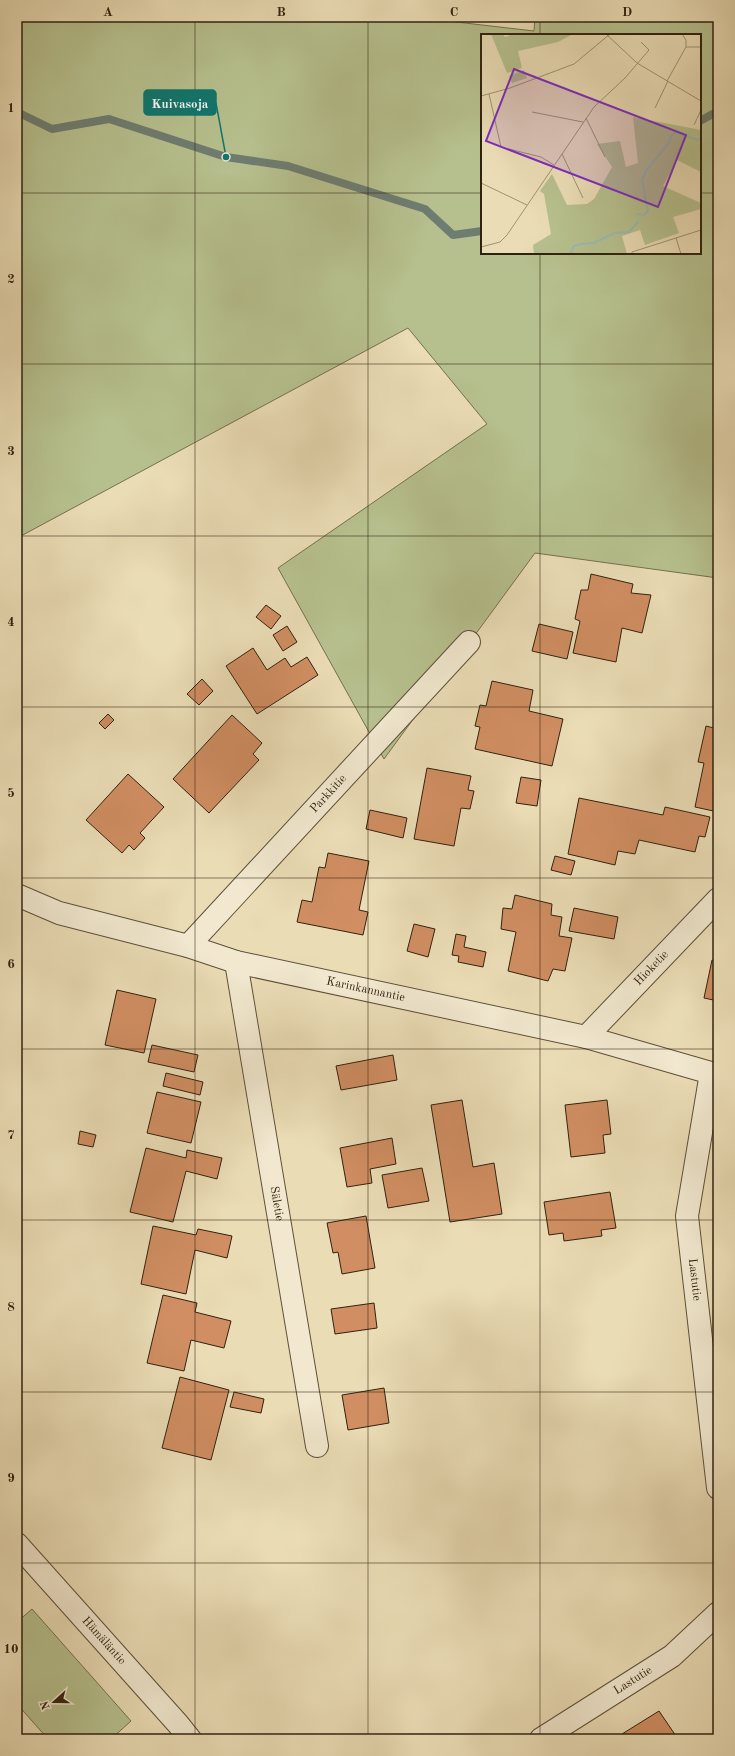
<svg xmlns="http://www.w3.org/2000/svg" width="735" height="1756" font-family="'Old Standard TT',serif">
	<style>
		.green { fill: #b6c08e; stroke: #73714f; fill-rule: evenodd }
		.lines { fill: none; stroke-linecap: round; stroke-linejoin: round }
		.stream { stroke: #6e7d71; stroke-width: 8 }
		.building { fill: #d08e62; stroke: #302210 }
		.minor-casing { stroke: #5e5039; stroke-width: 24 }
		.minor { stroke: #f1e8cf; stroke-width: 22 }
		.grid { fill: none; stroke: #302210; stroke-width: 1; stroke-opacity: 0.55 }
		.labels { text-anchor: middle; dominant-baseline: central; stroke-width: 3; stroke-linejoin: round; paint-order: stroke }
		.street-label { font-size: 12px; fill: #302210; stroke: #f1e8cf }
		.inset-river { fill: none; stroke: #98bab2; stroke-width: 2 }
		.inset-road { fill: none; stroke: #a09273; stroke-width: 1 }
		.view { fill: #7b2cbf; fill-opacity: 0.15; stroke: #7b2cbf; stroke-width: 2 }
		.inset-edge { fill: none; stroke: #302210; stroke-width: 2 }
		.leader { fill: none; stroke: #0f766e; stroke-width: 1.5 }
		.callout-dot { fill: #0f766e; stroke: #f1e8cf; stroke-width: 1.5 }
		.callout { fill: #0f766e; stroke: #0f766e; stroke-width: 1.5 }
		.callout-label { font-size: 13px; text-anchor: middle; font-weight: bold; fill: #fff }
		.neatline { fill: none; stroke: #302210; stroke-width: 1.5 }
		.grid-label { font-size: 13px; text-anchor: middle; font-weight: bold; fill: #302210 }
	</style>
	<rect width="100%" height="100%" fill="#eadcb5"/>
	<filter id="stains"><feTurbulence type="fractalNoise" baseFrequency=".005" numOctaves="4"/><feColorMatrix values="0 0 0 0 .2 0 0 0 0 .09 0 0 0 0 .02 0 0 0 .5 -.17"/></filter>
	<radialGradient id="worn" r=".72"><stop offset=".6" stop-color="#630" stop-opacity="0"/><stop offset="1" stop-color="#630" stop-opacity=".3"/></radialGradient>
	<!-- green -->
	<path class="green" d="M17,17H413L534,31L535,17H718V578L535,553L384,759L278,568L487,424L408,328L19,537L17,517ZM482,35H700V253H482Z
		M32,1609L131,1721L111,1739H48L17,1704V1622Z"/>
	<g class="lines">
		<!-- stream -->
		<path class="stream" d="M17,112L52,129L109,119L226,157L288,166L425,209L453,235L482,231
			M700,121L718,111"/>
	</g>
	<!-- building -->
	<path class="building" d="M591,574L633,584L631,593L651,595L642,633L622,628L616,662L573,653L580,621L575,619L581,590H588Z
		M266,605L281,616L271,629L256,617Z
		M539,624L573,632L567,659L532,651Z
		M287,626L297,642L283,651L273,635Z
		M253,648L267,670L285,658L291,667L307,657L318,675L257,714L226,666Z
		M202,679L213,691L199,705L187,694Z
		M492,681L533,690L529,711L563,719L552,766L475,749L480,727L475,726L480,705L486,706Z
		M108,714L114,720L105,729L99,723Z
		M232,715L262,743L253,754L259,760L209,813L173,779Z
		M716,720L718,721V812L695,807L704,763L698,762L706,726L714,728Z
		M427,768L471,776L468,790L474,791L470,809L461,808L454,846L414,839Z
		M128,774L164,807L140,833L145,838L134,850L129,845L122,853L86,820Z
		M521,777L541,780L537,806L516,803Z
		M579,798L663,815L665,807L710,817L705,837L699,836L695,852L639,840L635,854L618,851L615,865L568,854Z
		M370,810L407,818L403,838L366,829Z
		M328,853L369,861L359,910L368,912L363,935L297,922L302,900L312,902L319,867L325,868Z
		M555,856L575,861L571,875L551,870Z
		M515,895L552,904L551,915L562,917L559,936L572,938L565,971L553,969L548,981L508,971L516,932L501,929L503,908L512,909Z
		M574,908L618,917L614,939L569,931Z
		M414,924L435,929L428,957L407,951Z
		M456,934L466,936L464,947L486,952L483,967L458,962L459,956L452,955Z
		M712,960L718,961V1001L704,998Z
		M117,990L156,999L144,1053L105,1045Z
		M152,1045L198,1055L194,1072L148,1062Z
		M393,1055L397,1080L341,1090L336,1066Z
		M166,1073L203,1082L200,1095L163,1086Z
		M157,1092L201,1102L191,1143L147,1133Z
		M462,1100L473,1167L494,1163L502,1214L450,1222L431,1105Z
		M607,1100L611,1134L603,1135L605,1153L571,1157L565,1105Z
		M80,1131L96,1135L93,1147L78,1144Z
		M392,1138L396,1164L370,1169L372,1183L347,1187L340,1148Z
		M146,1148L186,1158L187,1150L222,1158L217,1179L186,1171L173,1222L130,1212Z
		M422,1168L429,1201L388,1208L382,1175Z
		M610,1192L616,1228L601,1230L602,1236L564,1241L563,1233L549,1235L544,1202Z
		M366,1216L375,1268L342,1274L338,1252L333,1253L327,1223Z
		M153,1226L196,1235L198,1229L232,1236L227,1258L195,1250L186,1294L141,1284Z
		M163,1295L197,1303L195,1312L231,1321L224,1348L191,1340L184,1371L147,1363Z
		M374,1303L377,1328L335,1334L331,1309Z
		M180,1377L229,1390L211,1460L162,1448Z
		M384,1388L389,1423L348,1430L342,1395Z
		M234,1392L264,1399L261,1413L230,1407Z
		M659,1711L678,1739H614Z"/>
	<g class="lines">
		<defs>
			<g id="minor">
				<path id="s1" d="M17,895L59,913L188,946L236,962L586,1037L718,1075"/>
				<path id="s2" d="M188,946L469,642"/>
				<path id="s3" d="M236,962L317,1446"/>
				<path id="s4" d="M586,1037L718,899"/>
				<path id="s5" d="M711,1073L687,1216L718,1488"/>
				<path id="s6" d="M17,1544L178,1724L190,1739"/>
				<path id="s7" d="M541,1739L672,1656L718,1613"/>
			</g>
		</defs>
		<!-- minor casing -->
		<use href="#minor" class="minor-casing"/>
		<!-- minor -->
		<use href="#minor" class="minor"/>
	</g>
	<!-- grid -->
	<path class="grid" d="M195,17V1739M368,17V1739M540,17V35M17,193H482M700,193H718M540,253V1739M17,364H718M17,536H718M17,707H718M17,878H718M17,1049H718M17,1220H718M17,1392H718M17,1563H718"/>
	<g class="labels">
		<!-- street labels -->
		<g class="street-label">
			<text stroke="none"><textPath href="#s2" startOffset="207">Parkkitie</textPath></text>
			<text stroke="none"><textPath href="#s4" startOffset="95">Hioketie</textPath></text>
			<text stroke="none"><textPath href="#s1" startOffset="362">Karinkannantie</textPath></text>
			<text stroke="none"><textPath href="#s3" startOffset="245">Säletie</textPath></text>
			<text stroke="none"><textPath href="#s5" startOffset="209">Lastutie</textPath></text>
			<text stroke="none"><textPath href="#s6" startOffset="130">Hämäläntie</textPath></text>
			<text stroke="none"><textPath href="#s7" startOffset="109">Lastutie</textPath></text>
		</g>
	</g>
	<!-- overview -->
	<g transform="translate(481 34)">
		<rect width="220" height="220" fill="#eadcb5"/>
		<path d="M10,0H22L24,3L32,0H92L77,8L37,17L41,34L26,39ZM43,36L46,44L31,49L28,42ZM152,83L220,96V138L196,126L182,152L220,169V175L192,183L198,199L164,211L159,196L141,202L146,220H53L52,211L70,200L63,160L59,157L71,140L86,171L106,170L113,165L131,133L116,110L139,107L145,133L157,129Z" fill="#b6c08e"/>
		<path class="inset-river" d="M155,180L163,181L167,177L161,146L165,137L189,107L190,102L194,98L216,106L220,104M89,220L93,212L100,210L113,209L133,199L148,198L157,188L156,186"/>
		<path class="inset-road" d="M125,0L156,29L220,67M201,0L205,6V13M205,13H220M186,47L205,13M8,60L20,113L60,123L73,131M0,62L29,54L93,30L129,0M174,74L187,47M51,78L102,88M105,84L124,123M213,91L220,76M81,120L102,164M0,149L46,171M195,204L200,220M0,213L19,208L26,201L113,73L144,44L168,16L160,8M151,220V218L220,196"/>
		<path class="view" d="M33,35L205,101L177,173L5,107Z"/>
		<rect width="220" height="220" class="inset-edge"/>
	</g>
	<!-- callouts -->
	<path class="leader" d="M226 157L216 103"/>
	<circle class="callout-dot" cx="226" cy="157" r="4"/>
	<rect class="callout" x="144" y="90" width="72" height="25" rx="4"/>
	<g class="callout-label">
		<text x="180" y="108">Kuivasoja</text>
	</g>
	<!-- margin -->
	<rect width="735" height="1756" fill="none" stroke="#eadcb5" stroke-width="44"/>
	<!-- north arrow -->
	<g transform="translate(54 1702) rotate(249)" stroke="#f1e8cf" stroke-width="3" paint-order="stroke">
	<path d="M0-3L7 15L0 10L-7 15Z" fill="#302210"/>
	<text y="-6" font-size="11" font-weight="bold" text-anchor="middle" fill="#302210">N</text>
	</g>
	<rect x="22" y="22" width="691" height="1712" class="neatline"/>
	<g class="grid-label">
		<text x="108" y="16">A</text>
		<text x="281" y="16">B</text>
		<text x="454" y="16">C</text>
		<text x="627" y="16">D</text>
		<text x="11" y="112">1</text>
		<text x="11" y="283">2</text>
		<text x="11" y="455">3</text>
		<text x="11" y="626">4</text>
		<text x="11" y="797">5</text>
		<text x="11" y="968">6</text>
		<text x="11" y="1139">7</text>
		<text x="11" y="1311">8</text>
		<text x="11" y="1482">9</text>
		<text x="11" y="1653">10</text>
	</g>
	<rect width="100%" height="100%" filter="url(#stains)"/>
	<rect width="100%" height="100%" fill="url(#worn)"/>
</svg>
